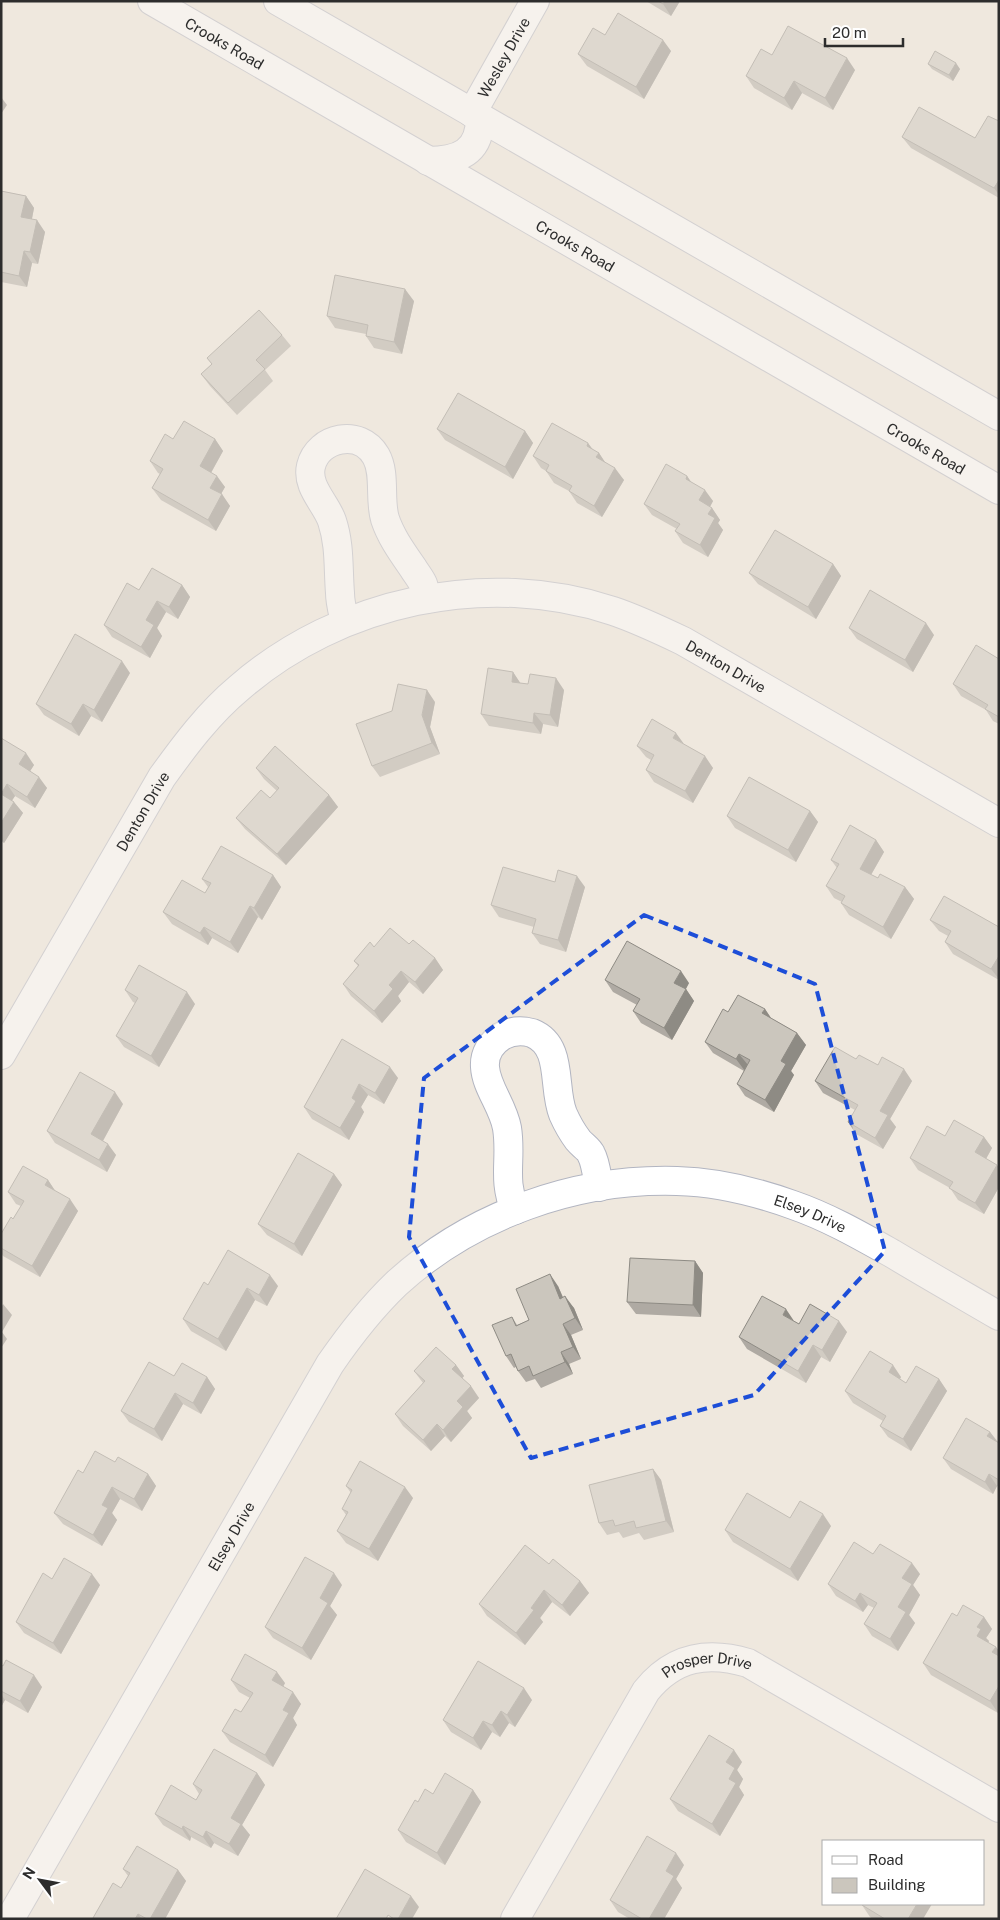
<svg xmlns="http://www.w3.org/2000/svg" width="1000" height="1920" font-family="'Public Sans',sans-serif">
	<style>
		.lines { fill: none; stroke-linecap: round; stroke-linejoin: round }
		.street-casing { stroke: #b2b5c1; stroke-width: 30 }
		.secondary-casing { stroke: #b2b5c1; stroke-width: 30 }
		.street { stroke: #fff; stroke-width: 28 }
		.secondary { stroke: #fff; stroke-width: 28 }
		.wall { fill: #afaaa3 }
		.shaded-wall { fill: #8e8b84 }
		.building { fill: #cbc6bd; stroke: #8e8b84 }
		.marked { fill: none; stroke: #1d4ed8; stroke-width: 4; stroke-dasharray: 10 6; stroke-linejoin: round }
		.labels { text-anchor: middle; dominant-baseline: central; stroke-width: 5; stroke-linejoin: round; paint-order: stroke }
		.street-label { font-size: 15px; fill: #2d2d2d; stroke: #fff }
	</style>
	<rect width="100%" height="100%" fill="#efe8de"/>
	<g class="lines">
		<defs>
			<g id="street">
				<path id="s1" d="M472,113L535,1"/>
				<path d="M345,622C343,613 340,603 340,593C338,568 340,545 332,521C326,503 306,487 311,466C318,437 360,428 376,456C386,474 379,499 385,519C391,537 402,552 413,568C416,573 421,579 423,584C425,589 425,595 426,599"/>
				<path id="s2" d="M1,1055L162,777C185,745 209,713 239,688C339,601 486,569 613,611C637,619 660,630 683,641L999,823"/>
				<path d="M515,1210C502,1179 512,1159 507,1128C503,1106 486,1087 485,1067C484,1054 491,1043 502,1036C511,1031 522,1030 532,1033C564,1046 552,1087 563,1114C567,1123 572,1132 578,1140C582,1145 589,1149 591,1154C596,1163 597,1177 599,1187"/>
				<path id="s3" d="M10,1919L330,1364C350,1335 371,1308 396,1284C471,1215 576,1178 677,1181C716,1182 757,1192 793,1205C828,1217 861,1236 893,1254C928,1275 963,1295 999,1316"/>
				<path id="s4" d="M515,1919L646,1691C674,1656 708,1651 748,1663L999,1808"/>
			</g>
			<g id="secondary">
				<path id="s5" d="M152,1L999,490"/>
				<path d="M278,1L999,416"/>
				<path d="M428,161C459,161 480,152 480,118"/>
			</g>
		</defs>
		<!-- street casing -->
		<use href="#street" class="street-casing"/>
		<!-- secondary casing -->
		<use href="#secondary" class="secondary-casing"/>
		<!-- street -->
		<use href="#street" class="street"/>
		<!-- secondary -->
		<use href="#secondary" class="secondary"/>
	</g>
	<!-- wall -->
	<path class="wall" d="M646,1H680L671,16Z
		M605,35L671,51L644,99L587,66L578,54Z
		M772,55L855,70L833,110L802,93L792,110L754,88L746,76Z
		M928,64L960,69L953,81L932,69Z
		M999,121V198L911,148L902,137L975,138Z
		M1,191L26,196L34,208L32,219L45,232L38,264L32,263L27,287L1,282Z
		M414,301L402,354L374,348L366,336V334L335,328L327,316Z
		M282,335L291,346L265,370L273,381L237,415L210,386L201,374L212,364L207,358Z
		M437,429L525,431L533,443L513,479L445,440Z
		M173,439H215L223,451L211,473L225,487L221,494L230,506L216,531L161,500L152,488L160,474L158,473L150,461Z
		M593,450L599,453L605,463L624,480L602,517L577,503L569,491L554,483L546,471L541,468L533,456Z
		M687,476L692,483L713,501L710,507L712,508L720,520L718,523L723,530L708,557L683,543L675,531L677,529L652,515L644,504Z
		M833,564L841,576L816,619L758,584L749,573Z
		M182,585L190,597L178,619L166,612L157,628L162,636L150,658L112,637L104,625L139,590Z
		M849,628L934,635L913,672L857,639Z
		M999,659V724L993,721L986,710L961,696L953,684Z
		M513,672L520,683L564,690L558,727L543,724L541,734L489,726L481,714Z
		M130,673L102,722L91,716L79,736L44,715L36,704Z
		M435,702L430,727L440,754L380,777L372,766Z
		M1,738L34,765L30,771L47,788L35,808L15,796L12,800L23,813L4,843L1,841Z
		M684,745L713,768L693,803L654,782L646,770L651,760L646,757L637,746Z
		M256,768L329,795L338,807L286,865L245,829L236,818L270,798L277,791L264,779Z
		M810,811L818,822L796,862L735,828L727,816Z
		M876,840L884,852L871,875L878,878L905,887L914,899L891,939L849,915L841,903L842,902L834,898L826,886L837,868L831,860Z
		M273,875L281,887L262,920L258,917L238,953L212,938L208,945L172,924L163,912L205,893L208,887L202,879Z
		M555,882L585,887L566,952L540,944L532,933L534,927L499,917L491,905Z
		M930,920L999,927V980L953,954L945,942L948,936L939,931Z
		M409,944L435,958L443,970L423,994L409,982L398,996L401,1001L382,1023L351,996L343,984L358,966L354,961L374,947Z
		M605,980L689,983L686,989L694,1001L672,1040L641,1023L633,1011L637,1005L613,992Z
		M125,990L195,1004L159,1067L124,1047L116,1036L135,1003L133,1002Z
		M765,1009L771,1018L797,1033L806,1045L791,1071L794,1075L774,1112L745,1096L737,1084L744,1071L713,1053L705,1042L728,1012Z
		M342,1039L398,1078L384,1104L368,1095L361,1107L364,1112L349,1140L312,1119L304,1107Z
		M856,1059L878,1065L912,1081L890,1119L896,1127L883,1149L856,1134L848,1122L855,1110L823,1093L815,1081Z
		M123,1104L103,1141L116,1155L107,1172L55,1143L47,1131Z
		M945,1136L984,1137L992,1148L986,1159L999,1168V1187L984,1214L958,1200L950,1188L918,1170L910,1158Z
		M334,1174L342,1185L302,1256L267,1235L258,1224Z
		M48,1180L55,1191L78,1211L40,1277L3,1256L1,1253V1234L13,1219L21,1206L16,1204L8,1192Z
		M695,1261L703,1273L701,1317L636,1314L627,1302Z
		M208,1285L278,1286L267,1306L255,1300L226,1351L191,1331L183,1319Z
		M558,1286L563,1297L574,1308L583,1330L571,1335L581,1359L569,1364L573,1374L541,1388L535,1379L526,1382L518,1371L516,1367L514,1368L506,1356L512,1317L517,1325L529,1320Z
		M794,1321L799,1324L847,1332L830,1362L821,1357L806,1383L747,1349L739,1337Z
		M456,1365L464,1376L462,1378L479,1398L467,1411L472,1418L451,1442L445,1436L431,1451L403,1426L395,1414L423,1383L414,1371Z
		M174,1376L207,1377L215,1389L201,1414L183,1404L162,1441L129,1422L121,1411Z
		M901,1377L900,1379L906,1383L939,1379L947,1391L911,1451L888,1437L880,1426L883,1421L853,1403L845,1391Z
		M990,1432L999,1443V1487L997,1486L993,1494L951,1469L943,1458Z
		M115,1462L148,1474L156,1486L142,1511L120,1499L112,1513L117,1520L102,1546L63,1524L54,1513L83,1473Z
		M653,1469L661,1480L674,1532L644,1540L639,1533L623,1538L619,1532L607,1535L599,1523Z
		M346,1486L413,1498L378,1561L346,1543L337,1531L346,1515L342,1509L351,1493Z
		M790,1518L831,1526L798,1581L733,1542L725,1530Z
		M549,1564L580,1581L589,1593L570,1616L552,1602L540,1618L543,1622L525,1645L487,1616L479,1604Z
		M920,1574L913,1585L920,1595L909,1615L915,1623L898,1651L872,1636L864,1624L874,1608L868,1605L863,1612L836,1596L828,1584Z
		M52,1579L100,1585L61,1654L24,1633L16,1622Z
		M342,1585L330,1606L337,1615L311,1660L273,1638L265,1627Z
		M957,1616L984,1617L992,1629L986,1638L989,1641L988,1643L996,1647L999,1651V1712L998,1713L931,1675L923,1663Z
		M1,1665L42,1687L28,1713L5,1700L1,1707Z
		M231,1680L285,1683L283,1687L301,1704L293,1718L297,1725L273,1767L230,1742L222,1731L241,1712L250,1698L239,1692Z
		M532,1700L515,1727L509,1723L500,1737L492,1732L481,1750L451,1732L443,1720Z
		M742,1762L737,1770L743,1779L739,1787L744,1795L720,1836L678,1811L670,1799Z
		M257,1773L265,1785L242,1825L250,1835L238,1856L214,1843L211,1848L191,1837L190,1841L163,1825L155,1814L196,1800L199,1794L193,1784Z
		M473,1790L481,1802L445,1865L406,1842L398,1830L418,1802L433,1794Z
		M684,1865L676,1879L682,1888L664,1919H630L618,1912L610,1900Z
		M123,1869L178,1870L186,1881L165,1919H94L93,1918L121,1888L128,1876Z
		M862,1905L923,1919H873L870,1917Z"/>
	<!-- shaded-wall -->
	<path class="shaded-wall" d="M665,1H680L671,16L663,4Z
		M663,40L671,51L644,99L636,87Z
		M847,58L855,70L833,110L825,98Z
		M956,63L960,69L953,81L949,75Z
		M794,81L802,93L792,110L784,98Z
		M1,97L7,105L1,114Z
		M999,180V195L994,188Z
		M26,196L34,208L30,228L21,217Z
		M37,220L45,232L38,264L30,252Z
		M24,251L32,263L27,287L19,276Z
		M405,289L414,301L402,354L394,342Z
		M525,431L533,443L513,479L505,467Z
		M215,439L223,451L208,478L200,466Z
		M588,443L597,455L587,446Z
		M599,453L607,465L596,457Z
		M615,468L624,480L602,517L594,506Z
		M217,476L225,487L218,499L210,488Z
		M687,476L695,488L686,479Z
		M705,490L713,501L707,512L699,500Z
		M222,494L230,506L216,531L208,520Z
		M712,508L720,520L718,523L723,530L708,557L700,545L708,514Z
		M833,564L841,576L816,619L808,607Z
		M182,585L190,597L178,619L169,607Z
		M157,601L166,612L157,628L162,636L150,658L141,647L146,620Z
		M926,623L934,635L913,672L905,660Z
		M122,661L130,673L102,722L94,710Z
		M513,672L521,684L512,682Z
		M556,678L564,690L558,727L550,715Z
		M427,690L435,702L430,727L440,754L432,743L422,715Z
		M83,704L91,716L79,736L71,724Z
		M534,713L543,724L541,734L533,723Z
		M676,733L684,744L673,738Z
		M26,753L34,765L27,776L19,764Z
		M705,756L713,768L693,803L685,791Z
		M39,777L47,788L35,808L27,797Z
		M7,784L15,796L9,805L1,794Z
		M329,795L338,807L286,865L277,854Z
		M14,802L23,813L4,843L1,839V823Z
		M810,811L818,822L796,862L788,850Z
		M876,840L884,852L868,880L860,869Z
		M273,875L281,887L262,920L254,908Z
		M577,876L585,887L566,952L558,940Z
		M905,887L914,899L891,939L883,927Z
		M250,906L258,917L238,953L230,942Z
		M204,927L212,938L208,945L200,933Z
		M999,956V979L991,969Z
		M435,958L443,970L423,994L415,982Z
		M401,971L409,982L398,996L401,1001L382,1023L374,1011L389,985Z
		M681,971L689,983L683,994L674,983Z
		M686,989L694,1001L672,1040L664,1028Z
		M187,992L195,1004L159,1067L151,1056Z
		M765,1009L773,1021L762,1013Z
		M797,1033L806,1045L791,1071L794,1075L774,1112L765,1100L781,1061Z
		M739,1054L748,1065L745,1071L736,1059Z
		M390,1067L398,1078L384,1104L375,1093Z
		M904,1069L912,1081L890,1119L896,1127L883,1149L875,1138L880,1111Z
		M359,1084L368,1095L361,1107L364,1112L349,1140L340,1128L352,1098Z
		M115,1092L123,1104L100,1146L91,1134Z
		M984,1137L992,1148L983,1164L975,1152Z
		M108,1144L116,1155L107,1172L99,1160Z
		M997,1165L999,1168V1187L984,1214L975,1203Z
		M334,1174L342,1185L302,1256L294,1244Z
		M48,1180L56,1192L45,1185Z
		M70,1199L78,1211L40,1277L32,1266Z
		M695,1261L703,1273L701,1317L693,1305Z
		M550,1274L558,1286L568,1310L560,1299Z
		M270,1275L278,1286L267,1306L259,1295Z
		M247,1288L255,1300L226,1351L218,1339Z
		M565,1296L574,1308L583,1330L575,1318Z
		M3,1304L12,1315L2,1332L7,1339L1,1348V1308Z
		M786,1309L794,1321L783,1315Z
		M839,1321L847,1332L830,1362L822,1350Z
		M563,1324L571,1335L581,1359L573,1347Z
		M813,1345L821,1357L806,1383L798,1371Z
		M561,1352L569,1364L573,1374L565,1362Z
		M456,1365L464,1376L460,1381L452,1369Z
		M893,1365L901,1377L897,1384L889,1372Z
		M207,1377L215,1389L201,1414L193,1403Z
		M939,1379L947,1391L911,1451L903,1439Z
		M471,1386L479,1398L467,1411L472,1418L451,1442L443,1430L457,1401Z
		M175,1393L183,1404L162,1441L154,1429Z
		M437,1424L445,1436L431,1451L423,1440Z
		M990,1432L998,1443L987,1436Z
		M653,1469L661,1480L674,1532L666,1521Z
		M148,1474L156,1486L142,1511L134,1499Z
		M989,1474L997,1486L993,1494L985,1482Z
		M112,1487L120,1499L112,1513L117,1520L102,1546L93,1535L102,1505Z
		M405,1487L413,1498L378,1561L369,1549Z
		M823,1514L831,1526L798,1581L790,1569Z
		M912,1563L920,1574L913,1585L920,1595L909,1615L915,1623L898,1651L890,1639L898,1607L902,1578Z
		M334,1573L342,1585L330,1606L337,1615L311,1660L302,1648L320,1598Z
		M92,1574L100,1585L61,1654L53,1643Z
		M580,1581L589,1593L570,1616L562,1605Z
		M544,1590L552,1602L540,1618L543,1622L525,1645L516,1633L531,1608Z
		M860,1593L868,1605L863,1612L855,1601Z
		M984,1617L992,1629L986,1638L989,1641L985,1648L977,1636V1627Z
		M996,1647L999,1651V1662L992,1652Z
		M277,1672L285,1683L280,1692L272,1680Z
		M34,1675L42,1687L28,1713L20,1701Z
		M999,1686V1712L998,1713L990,1701Z
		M524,1688L532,1700L515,1727L507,1715Z
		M293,1692L301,1704L293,1718L297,1725L273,1767L265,1755L283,1710Z
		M1,1694L5,1700L1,1707Z
		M501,1711L509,1723L500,1737L492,1725Z
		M483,1721L492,1732L481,1750L473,1738Z
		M734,1750L742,1762L737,1770L743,1779L739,1787L744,1795L720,1836L712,1824L729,1779L726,1762Z
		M257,1773L265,1785L242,1825L250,1835L238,1856L229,1844L231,1818Z
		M473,1790L481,1802L445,1865L437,1853Z
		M183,1826L191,1837L190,1841L182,1829Z
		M206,1831L214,1843L211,1848L203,1837Z
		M676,1853L684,1865L676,1879L682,1888L664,1919H649L666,1871Z
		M178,1870L186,1881L165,1919H150Z
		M411,1896L419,1907L412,1919H398Z
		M917,1904H932L923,1919H908Z
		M138,1914L142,1919H135Z"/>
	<!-- building -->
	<path class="building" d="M658,1H665L663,4Z
		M618,13L663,40L636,87L578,54L593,28L605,35Z
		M788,26L847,58L825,98L794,81L784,98L746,76L761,49L772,55Z
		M935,51L956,63L949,75L928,64Z
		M919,107L975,138L988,116L999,121V180L994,188L902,137Z
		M1,191L26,196L21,217L37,220L30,252L24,251L19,276L1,272Z
		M335,275L405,289L394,342L366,336L368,325L327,316Z
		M259,310L282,335L256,360L265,369L228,403L201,374L212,364L207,358Z
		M458,393L525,431L505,467L437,429Z
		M184,421L215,439L200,466L217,476L210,488L222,494L208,520L152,488L163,469L150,461L165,434L173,439Z
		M552,423L588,443L587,446L599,453L596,457L615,468L594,506L569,491L572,486L546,471L549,465L533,456Z
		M666,464L687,476L686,479L705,490L699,500L712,508L708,514L715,518L700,545L675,531L680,524L644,504Z
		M775,530L833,564L808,607L749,573Z
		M152,568L182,585L169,607L157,601L146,620L154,625L141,647L104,625L127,583L139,590Z
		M870,590L926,623L905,660L849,628Z
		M75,634L122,661L94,710L83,704L71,724L36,704Z
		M976,645L999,659V717L985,709L988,705L953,684Z
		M488,668L513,672L512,682L528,684L530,674L556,678L550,715L534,713L533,723L481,714Z
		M398,684L427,690L422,715L432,743L372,766L356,724L392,711Z
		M652,719L676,733L673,738L705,756L685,791L646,770L654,755L637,746Z
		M1,738L26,753L19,764L39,777L27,797L7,784L1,794L14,802L1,823Z
		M275,746L329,795L277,854L236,818L261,790L270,798L279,788L256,768Z
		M749,777L810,811L788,850L727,816Z
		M850,825L876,840L860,869L878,878L880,874L905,887L883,927L841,903L845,896L826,886L839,864L831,860Z
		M221,846L273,875L254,908L250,906L230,942L204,927L200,933L163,912L182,880L205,893L211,883L202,879Z
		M503,867L555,882L558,870L577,876L558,940L532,933L536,919L491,905Z
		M944,896L999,927V956L991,969L945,942L951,931L930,920Z
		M390,928L409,944L413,940L435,958L415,982L401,971L389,985L393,989L374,1011L343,984L359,965L354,961L370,942L374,947Z
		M627,941L681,971L674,983L686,989L664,1028L633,1011L640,999L605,980Z
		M139,965L187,992L151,1056L116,1036L138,998L125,990Z
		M738,995L765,1009L762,1013L797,1033L781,1061L786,1064L765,1100L737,1084L750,1060L739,1054L736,1059L705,1042L723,1009L728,1012Z
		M342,1039L390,1067L375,1093L359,1084L352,1098L356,1101L340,1128L304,1107Z
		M835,1047L856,1059L859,1055L878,1065L882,1057L904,1069L880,1111L888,1115L875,1138L848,1122L858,1105L815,1081Z
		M80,1072L115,1092L91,1134L108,1144L99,1160L47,1131Z
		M954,1120L984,1137L975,1152L997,1165L975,1203L949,1188L953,1182L910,1158L927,1126L945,1136Z
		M298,1153L334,1174L294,1244L258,1224Z
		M23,1166L48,1180L45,1185L70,1199L32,1266L1,1248V1234L11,1217L13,1219L24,1201L8,1192Z
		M228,1250L270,1275L259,1295L247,1288L218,1339L183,1319L204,1282L208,1285Z
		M630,1258L695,1261L693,1305L627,1302Z
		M550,1274L560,1299L565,1296L575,1318L563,1324L573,1347L561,1352L565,1362L533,1376L529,1366L518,1371L511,1354L506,1356L492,1325L512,1317L516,1326L529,1320L516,1289Z
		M762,1296L786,1309L783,1315L799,1324L810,1304L839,1321L822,1350L813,1345L798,1371L739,1337Z
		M436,1347L456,1365L452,1369L471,1386L457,1401L463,1407L443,1430L437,1424L423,1440L395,1414L425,1381L414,1371Z
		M870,1351L893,1365L889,1372L906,1383L916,1366L939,1379L903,1439L880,1426L886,1416L845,1391Z
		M149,1362L174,1376L182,1363L207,1377L193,1403L175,1393L154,1429L121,1411Z
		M966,1418L990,1432L987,1436L999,1443V1480L989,1474L985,1482L943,1458Z
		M95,1451L115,1462L118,1457L148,1474L134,1499L112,1487L102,1505L108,1508L93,1535L54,1513L78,1470L83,1473Z
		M360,1461L405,1487L369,1549L337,1531L348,1512L342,1509L352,1490L346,1486Z
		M653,1469L666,1521L636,1528L634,1521L615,1526L613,1520L599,1523L589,1485Z
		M747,1493L790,1518L800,1501L823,1514L790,1569L725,1530Z
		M854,1542L873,1554L880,1544L912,1563L902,1578L912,1584L898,1607L906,1612L890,1639L864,1624L877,1603L860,1593L855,1601L828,1584Z
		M525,1545L549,1564L553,1559L580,1581L562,1605L544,1590L531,1608L534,1610L516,1633L479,1604Z
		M305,1557L334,1573L320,1598L328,1603L302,1648L265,1627Z
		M64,1558L92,1574L53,1643L16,1622L43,1573L52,1579Z
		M963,1605L984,1617L977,1627L981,1629L977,1636L996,1647L992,1652L999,1656V1686L990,1701L923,1663L952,1613L957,1616Z
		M245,1654L277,1672L272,1680L293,1692L283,1710L289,1713L265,1755L222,1731L235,1709L241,1712L253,1693L231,1680Z
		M6,1660L34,1675L20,1701L1,1691V1665L3,1666Z
		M478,1661L524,1688L507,1715L501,1711L492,1725L483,1721L473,1738L443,1720Z
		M709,1735L734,1750L726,1762L735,1768L729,1779L736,1783L712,1824L670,1799Z
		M214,1749L257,1773L231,1818L241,1824L229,1844L206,1831L203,1837L183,1826L182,1829L155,1814L171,1785L196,1800L202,1790L193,1784Z
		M445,1773L473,1790L437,1853L398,1830L415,1800L418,1802L425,1789L433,1794Z
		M647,1836L676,1853L666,1871L674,1876L649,1919H642L610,1900Z
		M137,1846L178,1870L150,1919H147L138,1914L135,1919H95L93,1918L113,1883L121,1888L130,1873L123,1869Z
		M365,1869L411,1896L398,1919H394L388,1915L386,1919H336Z
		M863,1904H917L908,1919H885L862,1905Z"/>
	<!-- marked area -->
	<path d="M0 0H1000V1920H0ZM644,915L815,984L885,1251L754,1395L531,1458L409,1237L424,1078Z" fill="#efe8de" fill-opacity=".55" fill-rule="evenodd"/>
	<path class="marked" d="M644,915L815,984L885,1251L754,1395L531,1458L409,1237L424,1078Z"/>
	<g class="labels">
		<!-- street labels -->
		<g class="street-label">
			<text stroke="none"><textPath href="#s5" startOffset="84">Crooks Road</textPath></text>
			<text stroke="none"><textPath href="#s1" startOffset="64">Wesley Drive</textPath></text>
			<text stroke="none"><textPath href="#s5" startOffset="489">Crooks Road</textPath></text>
			<text stroke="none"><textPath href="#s5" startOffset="894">Crooks Road</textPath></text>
			<text stroke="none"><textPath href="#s2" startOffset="964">Denton Drive</textPath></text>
			<text stroke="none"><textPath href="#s2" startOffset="282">Denton Drive</textPath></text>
			<text stroke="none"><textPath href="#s3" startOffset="1189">Elsey Drive</textPath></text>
			<text stroke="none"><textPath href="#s3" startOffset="442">Elsey Drive</textPath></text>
			<text stroke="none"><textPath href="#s4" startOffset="334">Prosper Drive</textPath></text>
		</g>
	</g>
	<!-- border -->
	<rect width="1000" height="1920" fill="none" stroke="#2d2d2d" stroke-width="5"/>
	<!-- legend -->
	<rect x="822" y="1840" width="162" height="65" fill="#ffffff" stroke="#ababab"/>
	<rect x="832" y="1856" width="25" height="8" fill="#ffffff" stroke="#ababab"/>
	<text x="868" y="1865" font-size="15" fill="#2d2d2d">Road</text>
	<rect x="832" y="1878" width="25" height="15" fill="#cbc6bd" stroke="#ababab"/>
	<text x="868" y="1890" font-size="15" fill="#2d2d2d">Building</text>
	<!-- north arrow -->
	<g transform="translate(40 1880) rotate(302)" stroke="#ffffff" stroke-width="4" paint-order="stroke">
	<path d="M0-4L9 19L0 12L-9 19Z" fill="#2d2d2d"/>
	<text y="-8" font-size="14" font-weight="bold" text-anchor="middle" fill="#2d2d2d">N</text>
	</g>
	<!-- scale -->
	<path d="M825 38v8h78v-8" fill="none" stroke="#2d2d2d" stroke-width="2.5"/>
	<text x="832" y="38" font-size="15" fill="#2d2d2d" stroke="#ffffff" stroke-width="4" paint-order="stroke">20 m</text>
</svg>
